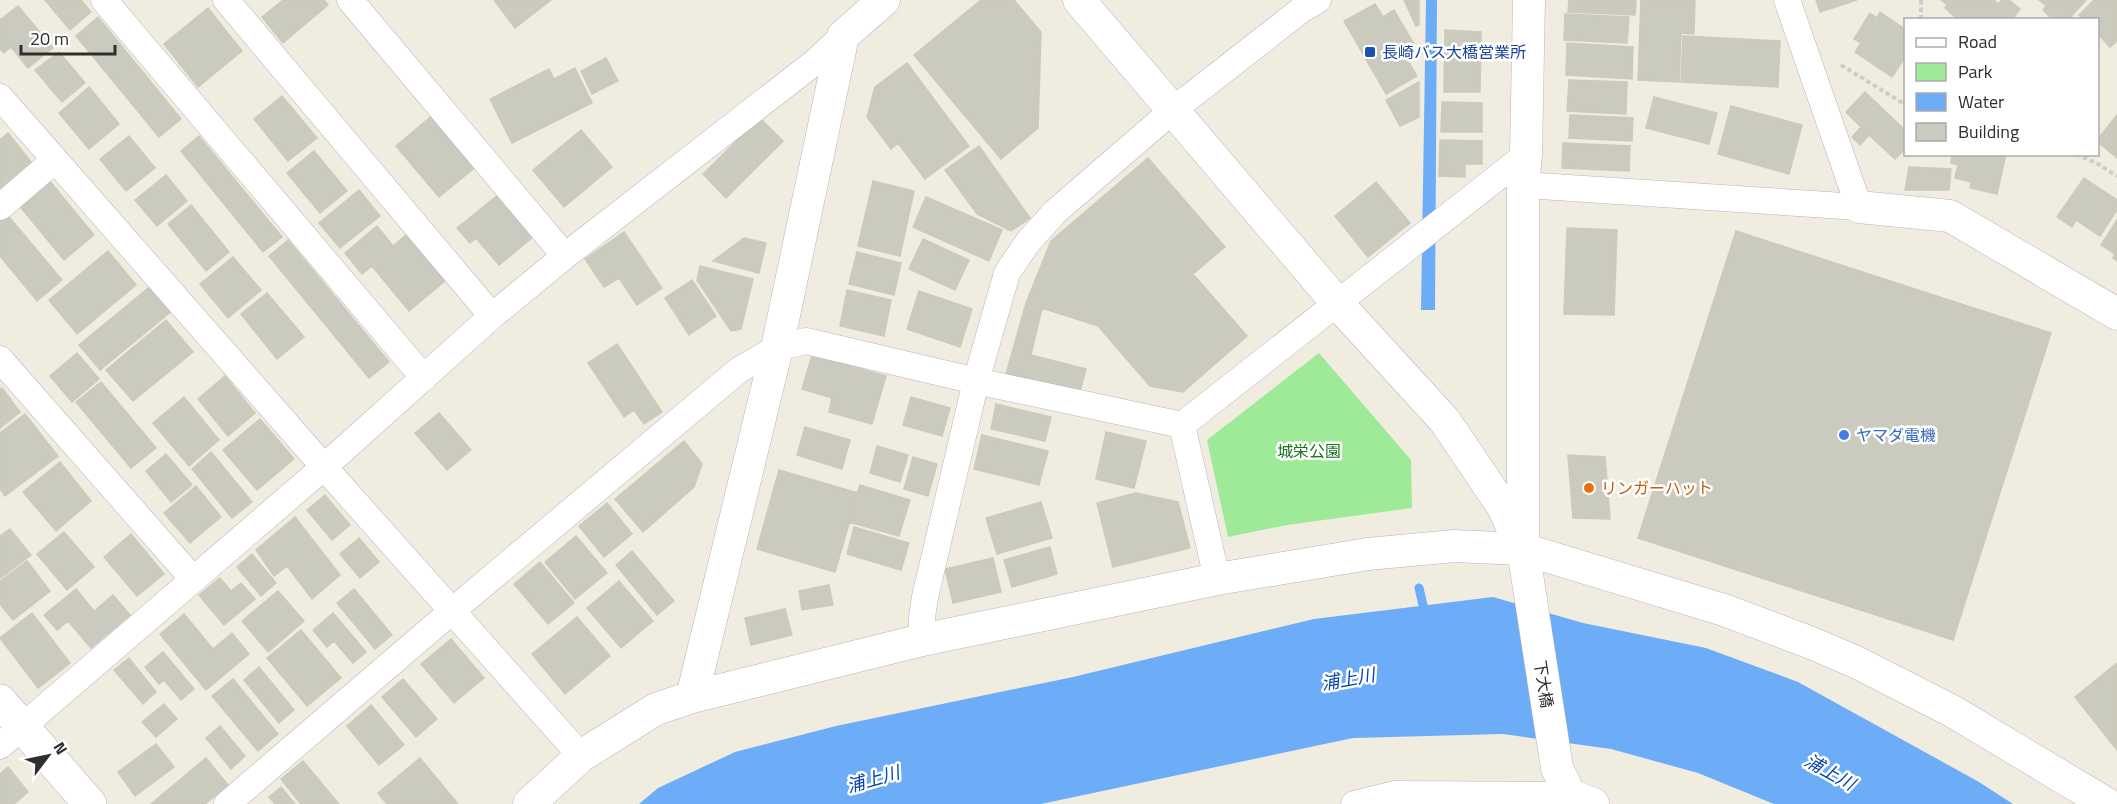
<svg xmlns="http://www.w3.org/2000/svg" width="2117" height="804" font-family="'Titillium Web','Noto Sans JP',sans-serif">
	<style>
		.green { fill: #9fea99 }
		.water { fill: #6dadf8 }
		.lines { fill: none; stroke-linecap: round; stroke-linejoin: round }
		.stream { stroke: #6dadf8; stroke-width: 9 }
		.building { fill: #cbcabe; stroke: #cccab9; stroke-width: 1.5 }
		.minor-casing { stroke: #b4b4c2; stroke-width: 27 }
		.tertiary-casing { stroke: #b4b4c2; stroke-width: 33 }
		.secondary-casing { stroke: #b4b4c2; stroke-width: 34 }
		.path { stroke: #cdcdcd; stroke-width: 4; stroke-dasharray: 4.5 3; stroke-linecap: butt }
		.minor { stroke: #fff; stroke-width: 26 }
		.tertiary { stroke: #fff; stroke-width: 32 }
		.secondary { stroke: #fff; stroke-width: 33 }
		.transit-dot { fill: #1a4fb4; stroke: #fff; stroke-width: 2 }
		.shop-dot { fill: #3f7fe0; stroke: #fff; stroke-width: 2 }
		.food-dot { fill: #e8710a; stroke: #fff; stroke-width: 2 }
		.labels { text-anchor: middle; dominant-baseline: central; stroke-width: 5; stroke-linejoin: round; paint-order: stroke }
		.transit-label { font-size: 16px; fill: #164399; stroke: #fff; text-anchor: start }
		.shop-label { font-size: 16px; fill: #366cbe; stroke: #fff; text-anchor: start }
		.park-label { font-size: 16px; fill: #16731c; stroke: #fff }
		.food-label { font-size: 16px; fill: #c56008; stroke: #fff; text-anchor: start }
		.street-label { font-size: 16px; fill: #2e2e2e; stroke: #fff }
		.water-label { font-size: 18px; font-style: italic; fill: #0344ad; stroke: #fff }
	</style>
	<rect width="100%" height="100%" fill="#f0ede0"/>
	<!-- green -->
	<path class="green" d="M1319,353L1411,460L1412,508L1287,525L1228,537L1207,440Z"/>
	<!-- water -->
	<path class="water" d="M1426,0H1437L1435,310H1421Z
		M1493,597L1583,623L1706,648L1798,682L1979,782L2013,804H1774L1698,773L1611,749L1503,734L1353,738L1041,804H639L658,788L735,752L836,726L1073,677L1314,619Z"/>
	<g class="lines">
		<!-- stream -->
		<path class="stream" d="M1419,588L1426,618"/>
	</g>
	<!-- building -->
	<path class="building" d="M45,0H81L91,12L70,30Z
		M283,0H324L328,5L283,43L262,17Z
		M494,0H551L515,28Z
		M981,0H1014L1041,32L1038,128L1001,159L914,55Z
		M1404,0H1419V25L1416,26Z
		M1569,0H1636L1635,15L1568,12Z
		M1641,0H1695L1694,34L1681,33L1679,82L1638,80Z
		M1816,0H1857L1820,12Z
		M1941,0H1994L1998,4L2002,0H2009L2020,9L2012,20H1958L1945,8L1947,5Z
		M2039,0H2086L2068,20H2053L2043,10L2046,6Z
		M2094,0H2117V41L2110,47L2098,34V20H2083L2079,15Z
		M1375,4L1383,17L1394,10L1414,44L1402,51L1417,76L1386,94L1344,21Z
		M18,6L53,48L28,68L11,47L4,53L0,49V20Z
		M208,8L242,51L198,87L164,44Z
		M1880,12L1905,29L1903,33L1906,35V41L1902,47L1906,49V56L1892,77L1855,52L1861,43L1854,39L1870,13L1877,18Z
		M1565,14L1629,17L1627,43L1564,40Z
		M98,17L181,119L159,137L76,36Z
		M1445,30L1481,32L1480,92H1444Z
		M1683,36L1780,41L1778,87L1681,82Z
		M1567,43L1633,47L1632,79L1566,75Z
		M59,52L85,83L62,102L35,70Z
		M606,58L618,81L592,94L581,71Z
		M907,63L969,146L925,179L898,143L891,149L867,117L875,87Z
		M575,68L592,103L512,143L490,99L549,69L554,79Z
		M1569,80L1627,82L1626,114L1567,111Z
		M1419,82V117L1400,126L1386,100Z
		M89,87L119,124L89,149L59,113Z
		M1865,92L1906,131V148L1895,159L1869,135L1860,145L1852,137L1861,127L1846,112Z
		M282,96L317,138L288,161L254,119Z
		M1654,97L1717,113L1709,144L1646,128Z
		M1442,102L1482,103V132H1441Z
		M1731,106L1802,125L1789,174L1718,154Z
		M435,113L478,165L439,197L396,146Z
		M1570,115L1633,118L1632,141L1569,138Z
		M2117,115V158L2098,142V139Z
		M760,118L783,141L726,198L703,174Z
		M581,130L612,167L564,207L533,170Z
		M8,133L31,162L0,188V140Z
		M129,136L155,168L126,191L100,159Z
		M199,136L282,237L263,252L181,151Z
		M1440,140L1482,141V164H1465V177L1439,176Z
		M1563,143L1630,146L1629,171L1562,168Z
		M979,146L1030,218L1011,231L977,214L945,170Z
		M314,151L347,191L320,213L287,173Z
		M1952,154H2006L1997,194L1970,188L1971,182L1955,178L1958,165L1951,163Z
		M1148,158L1225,247L1193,274L1247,336L1183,392L1150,386L1098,326L1042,308L1031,355L1086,369L1080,391L1006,374L1026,303L1051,241Z
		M1909,167L1951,169L1949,190H1905Z
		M166,175L187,201L157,226L135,200Z
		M2084,178L2117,200V210L2100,236L2076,220L2072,227L2057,217Z
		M48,179L94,235L64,260L18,204Z
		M873,181L914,191L900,256L858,246Z
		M1376,182L1410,223L1368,257L1335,216Z
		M359,190L380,216L340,248L319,223Z
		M498,195L533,237L499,265L476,238L470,243L457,228Z
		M926,197L1002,230L989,261L913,227Z
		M191,205L229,252L206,271L168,224Z
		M5,212L62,280L37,301L0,256V217Z
		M2117,220V261L2113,258L2115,254L2101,245Z
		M377,226L393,246L407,234L445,281L409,311L372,266L362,274L345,253Z
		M1567,228L1617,230L1614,315L1564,314Z
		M1736,231L2051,333L1953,640L1638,538Z
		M624,232L662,288L637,305L619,278L604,287L585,259Z
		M744,238L766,243L759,273L713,261Z
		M923,239L969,260L955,290L909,269Z
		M288,240L389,362L369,378L269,256Z
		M108,251L136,285L77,334L49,300Z
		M857,252L901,263L894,295L849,284Z
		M233,257L261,290L228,318L200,284Z
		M700,266L753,279L741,329L731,331L697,280Z
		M692,280L716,316L689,335L665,298Z
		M152,285L173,310L100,370L79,345Z
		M847,290L891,300L884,336L840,326Z
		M919,291L972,309L960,347L907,329Z
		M267,293L304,337L277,359L241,314Z
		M166,320L193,352L133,401L106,370Z
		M617,344L662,412L644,424L634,410L624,417L588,363Z
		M77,353L99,379L72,402L50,376Z
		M812,355L886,376L872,424L829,412L832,398L802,389Z
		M225,376L255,413L228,436L198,399Z
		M101,382L156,448L131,468L76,402Z
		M2,388L20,412L0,428V389Z
		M184,397L219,440L189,466L153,423Z
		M911,397L950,408L942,436L903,425Z
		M996,404L1051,417L1045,441L991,429Z
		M439,413L471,450L447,470L415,433Z
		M25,414L58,456L5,496L0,489V433Z
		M260,419L294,459L257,490L223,450Z
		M805,427L850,440L842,469L797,455Z
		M1106,432L1146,441L1134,488L1096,479Z
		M982,435L1048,451L1039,485L974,469Z
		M684,441L702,464L694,487L643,532L615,499Z
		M877,446L908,455L900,482L870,473Z
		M211,452L252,502L232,518L192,469Z
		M166,454L192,485L171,502L146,471Z
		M1568,455L1605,457L1610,519L1573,518Z
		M913,457L937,464L928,496L904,489Z
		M60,462L91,501L56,531L23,492Z
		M779,470L858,493L835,572L757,549Z
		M860,485L910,500L899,536L849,522Z
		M196,486L221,517L190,543L164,513Z
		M1136,493L1178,502L1190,548L1113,567L1097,503Z
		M325,495L350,525L332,540L307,510Z
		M1041,502L1052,538L997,554L986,518Z
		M607,503L632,534L604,557L579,526Z
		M295,517L340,575L312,599L287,566L274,576L256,550Z
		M854,527L909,543L901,570L847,554Z
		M10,529L31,555L0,578V536Z
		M64,532L94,567L67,590L37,554Z
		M131,534L164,574L137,596L104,557Z
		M576,536L607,573L575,599L545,562Z
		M359,538L379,562L360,578L340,554Z
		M1050,547L1057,574L1012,587L1004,560Z
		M632,551L674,601L657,615L616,565Z
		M252,554L276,583L261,596L237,567Z
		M993,558L1001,592L953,603L945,569Z
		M27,561L50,591L13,620L0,604V581Z
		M540,562L574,603L548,624L514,584Z
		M220,578L231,591L241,583L255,599L224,625L199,595Z
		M619,581L653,621L621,648L587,608Z
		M829,585L833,605L802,610L799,591Z
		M76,589L94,611L113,595L130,615L91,648L68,621L57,630L44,615Z
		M354,589L392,635L375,649L337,603Z
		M278,591L304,621L268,652L242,621Z
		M785,609L792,635L751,645L745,618Z
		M32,613L70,663L38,688L0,638Z
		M333,613L366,652L353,663L334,641L327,647L313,630Z
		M184,614L213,649L232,633L249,654L206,690L160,634Z
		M577,617L610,656L565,694L532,654Z
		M301,630L341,678L307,706L267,658Z
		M451,639L484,678L454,703L421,664Z
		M163,652L194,689L181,700L164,680L159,684L145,667Z
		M129,658L156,692L143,704L114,670Z
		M2117,663V750L2075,697Z
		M259,667L294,710L279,723L244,680Z
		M233,679L278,734L258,751L212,696Z
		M403,679L437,719L416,737L382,697Z
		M164,704L177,719L156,737L142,722Z
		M371,705L404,745L379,765L347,726Z
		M220,726L245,756L231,769L206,738Z
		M156,744L174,767L135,796L118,772Z
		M206,758L228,785L205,804H151Z
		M420,758L458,804H387L378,793Z
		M303,761L339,804H301L281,779Z
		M8,767L28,792L14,804H0V774Z
		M281,787L295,804H275L269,797Z"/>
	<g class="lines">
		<defs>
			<path id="minor" d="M104,0L424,378
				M226,0L492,316
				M350,0L565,256
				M0,97L324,467L581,756
				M1523,185L1859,207L1787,0
				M0,207L55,160
				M0,359L193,579
				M1182,425L1217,579
				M922,640V617L925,597L976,381L1007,273L1028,242L1055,212L1173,110L1301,10L1318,0
				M0,746L324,467L492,316L565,256L815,62L843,36
				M227,804L452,611L739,370L777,348L806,341L976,381L1182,425L1526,155
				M1354,804L1394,794L1570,795"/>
			<path id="tertiary" d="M1079,0L1338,304L1445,421L1503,507L1518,540
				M1529,0L1526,155L1523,185V549L1557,768L1570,795L1593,804
				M1859,207L1950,216L2117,314
				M692,697L777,348L843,36L884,0
				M529,804L581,756L656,709L692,697L922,640L1217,579L1368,554L1454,546L1523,549L1724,610L1809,642L1856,662L1952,711L2107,804"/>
			<path id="secondary" d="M0,701L90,804"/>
		</defs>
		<!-- minor casing -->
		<use href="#minor" class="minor-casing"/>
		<!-- tertiary casing -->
		<use href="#tertiary" class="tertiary-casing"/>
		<!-- secondary casing -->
		<use href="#secondary" class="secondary-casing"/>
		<!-- path -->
		<path class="path" d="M1921,0V20
			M1841,65L1906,105
			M2076,154L2098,164L2117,176"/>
		<!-- minor -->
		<use href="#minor" class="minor"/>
		<!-- tertiary -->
		<use href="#tertiary" class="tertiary"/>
		<!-- secondary -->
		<use href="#secondary" class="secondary"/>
	</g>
	<!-- markers -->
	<rect class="transit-dot" x="1364" y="46" width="12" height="12" rx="3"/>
	<circle class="shop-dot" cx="1844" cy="435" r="6"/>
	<circle class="food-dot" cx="1589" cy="488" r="6"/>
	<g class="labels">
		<!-- transit labels -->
		<g class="transit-label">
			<text x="1382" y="52">長崎バス大橋営業所</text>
		</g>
		<!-- shop labels -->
		<g class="shop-label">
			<text x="1856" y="435">ヤマダ電機</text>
		</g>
		<!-- park labels -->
		<g class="park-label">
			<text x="1309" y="451">城栄公園</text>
		</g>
		<!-- food labels -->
		<g class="food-label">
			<text x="1601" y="488">リンガーハット</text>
		</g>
		<!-- street labels -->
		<g class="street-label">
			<text transform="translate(1544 684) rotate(81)">下大橋</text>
		</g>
		<!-- water labels -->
		<g class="water-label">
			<text transform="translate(1348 679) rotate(-10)">浦上川</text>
			<text transform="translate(1830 772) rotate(29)">浦上川</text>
			<text transform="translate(873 779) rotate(-16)">浦上川</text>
		</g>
	</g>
	<!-- legend -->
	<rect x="1904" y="18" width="195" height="138" fill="#ffffff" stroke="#ababab" stroke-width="1.5"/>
	<rect x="1916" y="38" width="30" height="9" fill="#ffffff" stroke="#ababab" stroke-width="1.5"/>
	<text x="1958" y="48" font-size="18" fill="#2e2e2e">Road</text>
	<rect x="1916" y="63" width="30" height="18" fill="#9fea99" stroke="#ababab" stroke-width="1.5"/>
	<text x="1958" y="78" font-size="18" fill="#2e2e2e">Park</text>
	<rect x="1916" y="93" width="30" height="18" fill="#6dadf8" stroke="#ababab" stroke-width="1.5"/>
	<text x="1958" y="108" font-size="18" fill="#2e2e2e">Water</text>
	<rect x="1916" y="123" width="30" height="18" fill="#cbcabe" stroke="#ababab" stroke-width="1.5"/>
	<text x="1958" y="138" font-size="18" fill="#2e2e2e">Building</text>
	<!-- north arrow -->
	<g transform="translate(48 756) rotate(58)" stroke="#ffffff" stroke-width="4.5" paint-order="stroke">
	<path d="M0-4.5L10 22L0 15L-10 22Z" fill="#2e2e2e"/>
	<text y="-9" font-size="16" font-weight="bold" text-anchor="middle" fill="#2e2e2e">N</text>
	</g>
	<!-- scale -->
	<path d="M21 45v9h94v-9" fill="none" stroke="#2e2e2e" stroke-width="3"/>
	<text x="30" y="45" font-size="18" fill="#2e2e2e" stroke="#ffffff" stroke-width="4.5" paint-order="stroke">20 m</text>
</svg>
